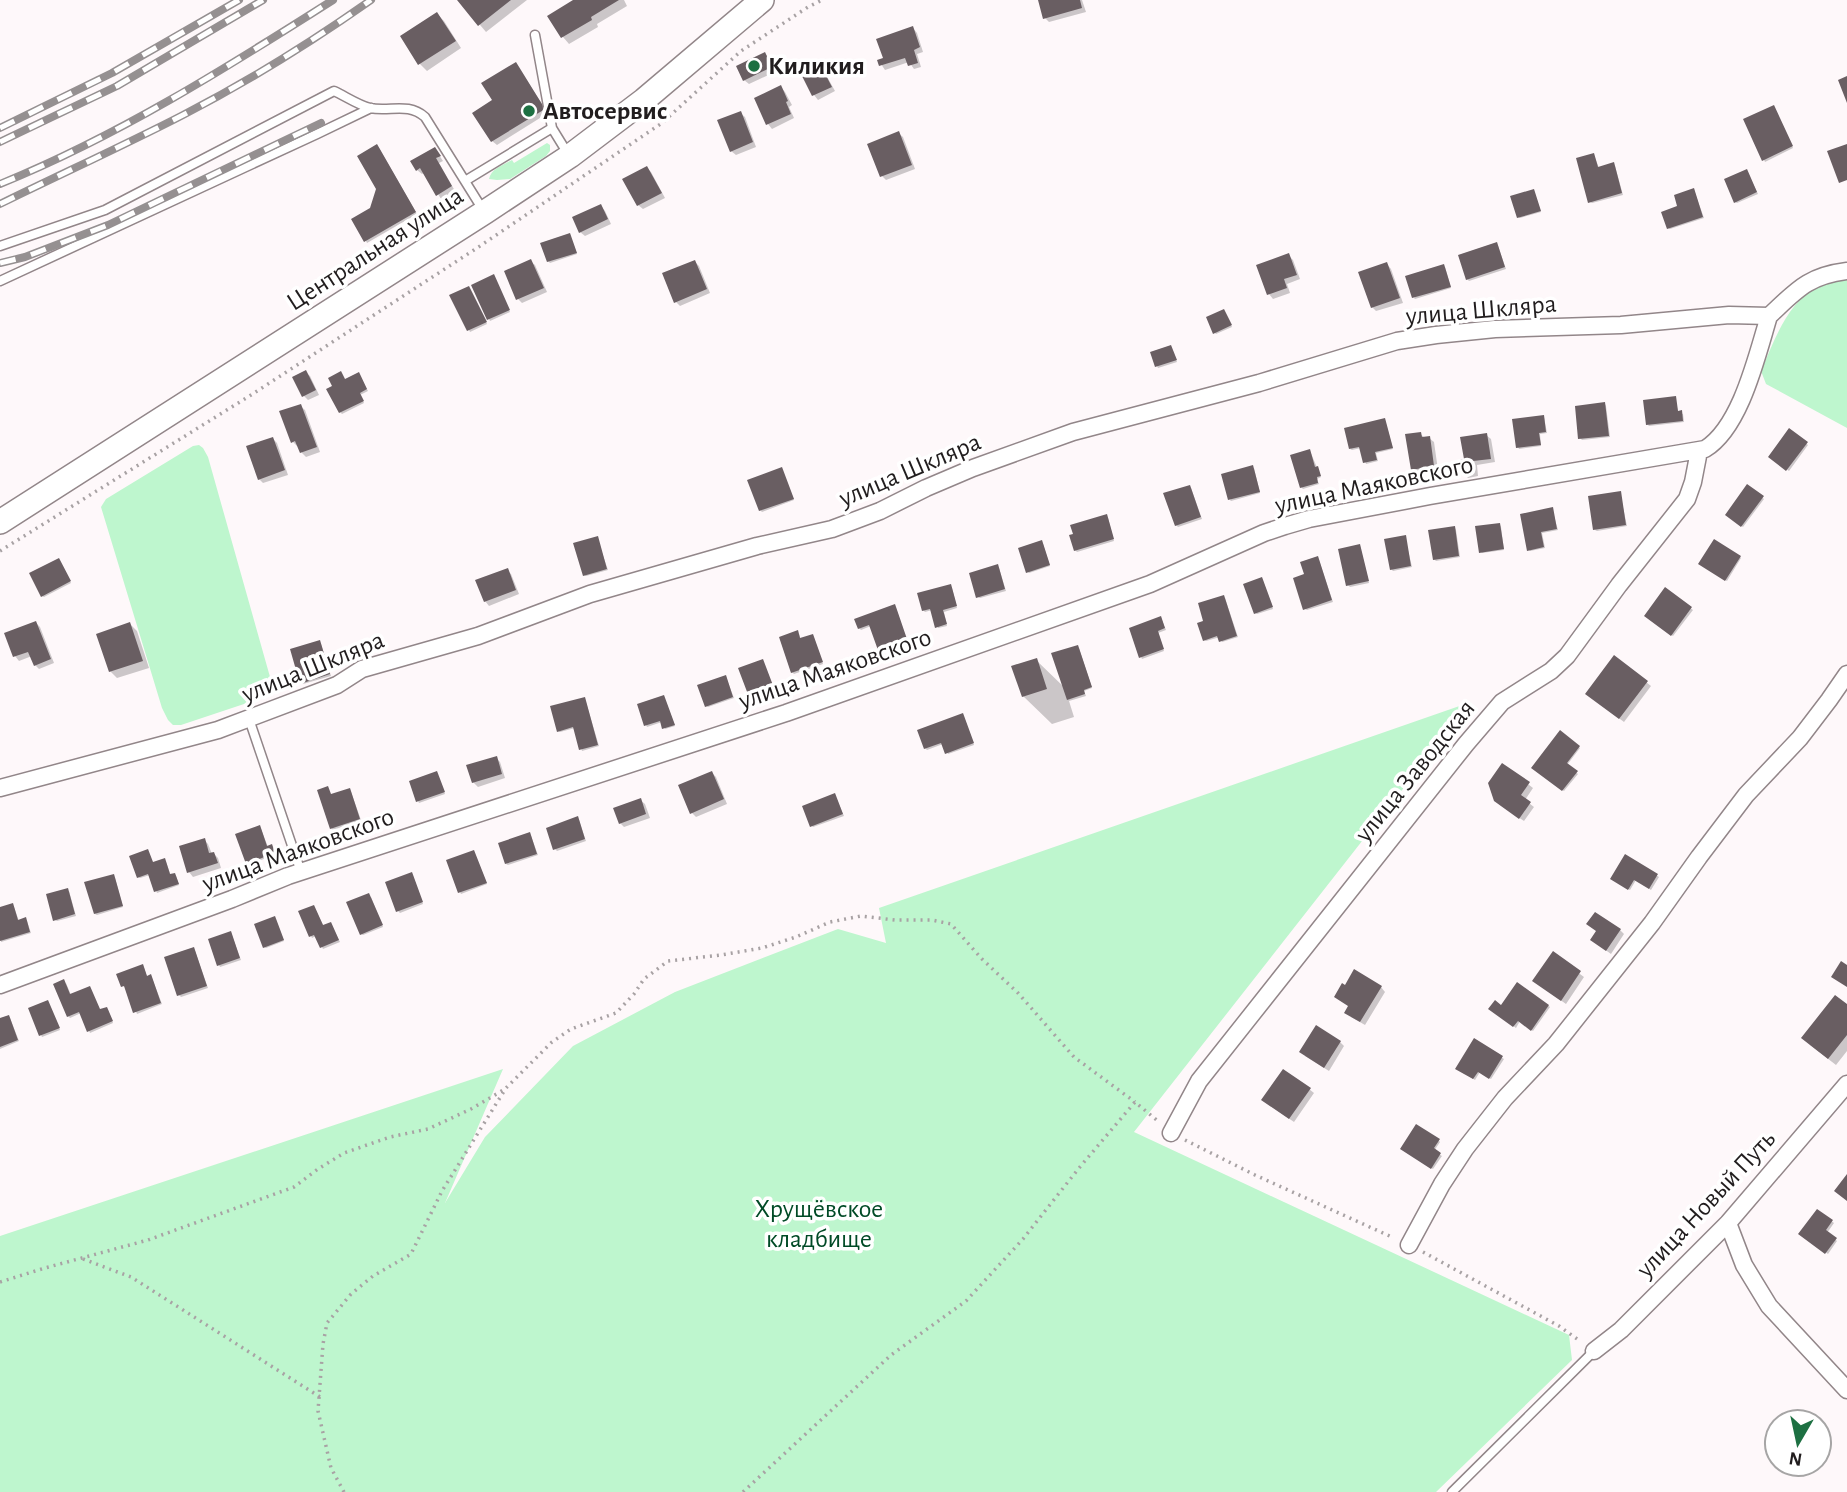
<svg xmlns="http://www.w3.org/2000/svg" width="1847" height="1492" font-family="'Alegreya Sans',sans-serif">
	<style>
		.green { fill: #bef6ce }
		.shadow { fill: #0003 }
		.building { fill: #695e62 }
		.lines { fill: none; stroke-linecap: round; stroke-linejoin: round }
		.service-casing { stroke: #928689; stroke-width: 11 }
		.minor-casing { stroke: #928689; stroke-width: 19 }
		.secondary-casing { stroke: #928689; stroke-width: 26 }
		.path { stroke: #a8a2a4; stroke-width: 3.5; stroke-dasharray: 2 5; stroke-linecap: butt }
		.service { stroke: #fff; stroke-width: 8 }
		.minor { stroke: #fff; stroke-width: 16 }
		.secondary { stroke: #fff; stroke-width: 23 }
		.rail-casing { stroke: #959091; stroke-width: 8 }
		.rail { stroke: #fff; stroke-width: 5; stroke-dasharray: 16; stroke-linecap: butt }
		.poi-dot { fill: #1d7042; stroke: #fff; stroke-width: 2.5 }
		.labels { text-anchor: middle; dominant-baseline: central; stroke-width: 7; stroke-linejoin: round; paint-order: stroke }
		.poi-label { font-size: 26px; font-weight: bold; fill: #211d1e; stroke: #fff; text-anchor: start }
		.street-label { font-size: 26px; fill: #211d1e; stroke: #fff }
		.park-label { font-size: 26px; fill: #004a26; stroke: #fff }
	</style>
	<rect width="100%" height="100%" fill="#fef8fa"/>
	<!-- green -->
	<path class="green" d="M547,143L550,145V151L546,156L510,179L497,180L489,179C491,169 503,165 512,160L514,163Z
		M1847,280V428L1766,384L1761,371C1775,339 1787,302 1820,285C1828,281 1838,281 1847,280Z
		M199,445L203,448L208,457L272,684L269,692L265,697L181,725H173L168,720L162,708L101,507L106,499L193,446Z
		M1471,702L1134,1132L1569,1335L1572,1360L1436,1492H0V1236L503,1069L445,1203L485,1137L573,1046L675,992L838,929L886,943L879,908Z"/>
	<!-- shadow -->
	<path class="shadow" d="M459,0H527L486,32Z
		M576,0H624L627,6L597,24L598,27L569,44L563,37L550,16Z
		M1040,0H1082L1086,12L1049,22L1045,18Z
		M437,14L444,21L461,48L427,71L420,64L402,37Z
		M913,28L917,33L923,52L917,54L921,67L914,69L909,62L885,70L879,61L885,59Z
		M765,54L769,58L775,72L749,84L744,80Z
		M516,64L548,113L497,145L492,141L494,101Z
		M821,68L825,73L835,91L818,100L814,95Z
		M781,87L785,92L792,105L789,107L794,118L772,129L768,124L756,99Z
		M1775,109L1793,148L1765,162L1764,160Z
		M740,113L745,117L756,147L736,155L731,151Z
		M898,133L903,137L915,169L886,180L882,176Z
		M379,148L417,214L367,243L366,241L372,209L377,189Z
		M435,149L443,161L439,163L455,191L441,199L425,172L422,174L417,170Z
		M1594,155L1599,168L1615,166L1623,195L1592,203L1590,202Z
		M647,168L651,172L665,198L643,209L638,205Z
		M1748,173L1758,194L1737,203L1735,202Z
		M1694,190L1704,218L1670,229L1668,228L1680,208Z
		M1534,191L1541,212L1520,218L1518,217Z
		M601,206L605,211L611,224L585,236L580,232Z
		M570,235L577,254L550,263L548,261Z
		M1498,246L1506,269L1469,281L1467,279Z
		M1288,255L1293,260L1300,279L1287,284L1290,293L1273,299L1269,294L1258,266Z
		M530,261L535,265L547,292L522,303L518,299Z
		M695,262L699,266L710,293L680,306L676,302Z
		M1387,264L1391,269L1403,303L1376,311L1372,307Z
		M1445,267L1451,288L1415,299L1414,298Z
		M495,278L510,312L490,321L473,286Z
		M470,290L487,324L470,332L452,296Z
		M1224,311L1232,327L1216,334L1215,333Z
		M1171,347L1177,362L1158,368L1157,366Z
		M305,372L310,376L319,395L308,400L304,396Z
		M360,376L368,391L360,395L364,403L342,414L340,412L345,381Z
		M1675,397L1678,412L1683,414L1684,422L1649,426L1648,425Z
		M1605,404L1606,406L1610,437L1582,440L1580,438Z
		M300,406L305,410L320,452L306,457L302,453L299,445L297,446L293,442Z
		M1544,417L1547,433L1540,434L1541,446L1519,449L1518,447Z
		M1385,420L1393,449L1376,453L1378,461L1366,464L1361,448L1352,450L1350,449Z
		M1789,431L1808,445L1789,471L1770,457Z
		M1420,434L1425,438H1429L1434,442L1438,470L1417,473L1412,469Z
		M1486,435L1491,439L1495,462L1477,465L1478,476L1468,478L1464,473L1466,460Z
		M273,439L277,443L288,475L263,483L259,479Z
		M1310,451L1321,477L1317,479L1319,484L1303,489L1301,487Z
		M1254,468L1260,493L1231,501L1230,500Z
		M782,469L794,500L762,512L760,510Z
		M1747,486L1764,499L1743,527L1727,515Z
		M1191,488L1202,519L1178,527L1176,525Z
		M1620,493L1627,526L1597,531L1595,530Z
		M1552,509L1558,530L1542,533L1545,548L1530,551L1529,550Z
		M1108,518L1114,541L1077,552L1075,550Z
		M1500,525L1501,527L1504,550L1482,553L1481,552Z
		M1455,528L1456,530L1460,557L1436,561L1434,559Z
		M1405,537L1412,567L1393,571L1391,569Z
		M597,538L608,570L586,576L584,575Z
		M1043,544L1050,566L1029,573L1028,572Z
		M1360,546L1369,583L1350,587L1348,585Z
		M1740,557L1741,558L1727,581L1702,565Z
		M1319,560L1333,602L1307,610L1305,609L1306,576Z
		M60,562L71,583L44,597L42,596Z
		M999,568L1006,591L980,598L978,597Z
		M507,570L511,574L519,594L489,606L485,601Z
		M1263,581L1273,609L1257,614L1255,613Z
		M952,588L957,608L944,612L947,626L938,628L932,610L925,612L923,610Z
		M1666,590L1693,610L1673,636L1646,616Z
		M1225,598L1238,637L1222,642L1220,637L1206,641L1204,640L1206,622Z
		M896,608L908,644L882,653L871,626L861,630L859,628Z
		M1161,618L1166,630L1158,633L1164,651L1142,659L1141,657Z
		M36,623L40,627L54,663L39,669L35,665L32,656L19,661L15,656L6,634Z
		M130,624L137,631L149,668L117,678L110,671Z
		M799,634L801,640L813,636L814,638L823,664L794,674L792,672Z
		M321,644L331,676L303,684L302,683Z
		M1079,648L1092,688L1084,691L1086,696L1069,701L1074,717L1052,724L1023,696L1036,660L1065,688Z
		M763,661L774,690L752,697L750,696Z
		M726,677L734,698L708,707L706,706Z
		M1646,682L1651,686L1624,722L1592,698Z
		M664,697L675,726L665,729L662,722L647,727L646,725Z
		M585,699L599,746L582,751L575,728L560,732L558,731Z
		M964,717L974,745L948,754L943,744L927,750L925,748Z
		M1560,733L1580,748L1567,765L1578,774L1564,791L1534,768Z
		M496,758L500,762L505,778L478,787L473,782Z
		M1503,765L1533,788L1525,800L1534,807L1524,821L1500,805Z
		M437,773L445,794L419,803L418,801Z
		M712,773L716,777L727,804L696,817L692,813Z
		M351,792L361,820L333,830L331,828V796Z
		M835,795L844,816L813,827L812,826Z
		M640,800L645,804L650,818L624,827L620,823Z
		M579,820L586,841L557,851L555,849Z
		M261,829L268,847L272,846L276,855L249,864L247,863Z
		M531,836L538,855L508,865L506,864Z
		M204,840L208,844L212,854H214L218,858L221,868L193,877L189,872Z
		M148,851L153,864L166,862L171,876H176L179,885L157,893L150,875L140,878L138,877Z
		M474,852L487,884L461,894L460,892Z
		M1626,856L1659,877L1651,890L1636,880L1630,890L1614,880Z
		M413,876L423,904L400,913L398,911Z
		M115,878L123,907L97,915L95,914Z
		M69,891L76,916L57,921L55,920Z
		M371,897L383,927L363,935L361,934Z
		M14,907L19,921H27L31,933L1,942L0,909Z
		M314,907L324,927L331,924L340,942L323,949L316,936L312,938L311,936Z
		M276,920L284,941L266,948L264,947Z
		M1620,930L1624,934L1611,954L1597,944L1598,932Z
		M231,933L241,960L220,967L219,965Z
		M195,951L208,988L181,997L179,995Z
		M1553,954L1584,977L1566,1004L1539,985Z
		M144,968L147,977L152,978L162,1004L137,1014L126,987L123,986Z
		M66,983L71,995L100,1011L108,1010L113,1023L90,1033L81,1013L70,1018L68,1016Z
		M1518,984L1550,1007L1533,1031L1520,1021L1516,1028L1491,1009L1501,1007Z
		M1381,987L1385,992L1365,1025L1351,1017Z
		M48,1002L60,1030L42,1037L41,1035Z
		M1847,1007V1051L1836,1065L1810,1045Z
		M10,1018L19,1041L0,1049V1020Z
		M1474,1041L1504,1059L1491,1079L1480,1072L1475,1080L1459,1070Z
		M1340,1042L1344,1046L1329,1071L1305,1056Z
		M1309,1089L1314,1093L1294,1122L1268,1104Z
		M1439,1141L1440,1142L1434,1151L1442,1156L1433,1169L1403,1150Z
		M1818,1211L1834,1223L1827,1233L1837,1241L1828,1254L1801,1234Z"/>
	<!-- building -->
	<path class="building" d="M457,0H511L478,26Z
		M573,0H619L591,17L592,20L561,38L547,16Z
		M1038,0H1080L1082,8L1043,19Z
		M437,12L456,41L418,65L400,36Z
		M913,26L920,47L914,50L918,63L908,66L905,58L879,66L877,60L883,58L876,39Z
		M765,52L772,67L743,81L736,66Z
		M516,62L545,109L491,142L472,113L492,100L481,83Z
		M821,66L832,87L812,96L802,76Z
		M1847,76V103L1838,80Z
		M781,85L788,101L786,102L791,114L766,125L754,98Z
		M1774,105L1793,146L1762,161L1743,119Z
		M741,111L753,142L730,152L717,120Z
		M899,131L912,165L880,177L867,144Z
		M377,144L416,212L364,242L351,219L370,208L376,189L357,156Z
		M1847,144V180L1839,183L1827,151Z
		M435,147L441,156L436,158L452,186L436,196L420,168L416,171L410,161Z
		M1594,153L1598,167L1614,162L1622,193L1588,203L1576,158Z
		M647,166L662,193L637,206L622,179Z
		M1747,169L1757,192L1734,203L1724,179Z
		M1694,188L1703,217L1667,229L1661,212L1677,206L1674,195Z
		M1534,189L1541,211L1517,218L1510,196Z
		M601,204L608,219L579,233L572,217Z
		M570,233L577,253L547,262L540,243Z
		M1497,242L1505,267L1466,280L1458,255Z
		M1289,253L1297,275L1284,279L1287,288L1267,295L1256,265Z
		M531,259L544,288L516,300L504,271Z
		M695,260L707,289L674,303L662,273Z
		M1387,262L1400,298L1371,308L1358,272Z
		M1444,264L1451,287L1412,298L1405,276Z
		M494,274L510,310L487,320L471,285Z
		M469,286L487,322L467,331L449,295Z
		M1224,309L1232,325L1213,334L1206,317Z
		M1171,345L1177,360L1155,367L1150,352Z
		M306,370L316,390L302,397L292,377Z
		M341,371L345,379L359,372L367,389L360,393L364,401L339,413L326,389L332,386L328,378Z
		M1676,396L1678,411L1682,410L1683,421L1646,425L1643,400Z
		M1605,402L1609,436L1578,439L1575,406Z
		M301,404L317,447L300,453L295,441L291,443L279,411Z
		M1544,415L1546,432L1539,433L1541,445L1516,448L1512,419Z
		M1385,418L1393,448L1375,452L1377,460L1363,463L1359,447L1349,449L1344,428Z
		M1789,428L1808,442L1786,471L1768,457Z
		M1421,432L1422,437L1430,436L1434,466L1411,470L1405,434Z
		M1487,433L1491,459L1473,461L1475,472L1462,474L1460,460L1464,459L1460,437Z
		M273,437L285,470L258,480L246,446Z
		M1310,449L1315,467L1318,466L1321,476L1317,477L1318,483L1300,488L1290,455Z
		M1253,465L1260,492L1228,500L1221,474Z
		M782,467L794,499L759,511L747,480Z
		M1747,484L1764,496L1741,527L1725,515Z
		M1190,485L1201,517L1175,526L1163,493Z
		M1621,491L1626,525L1593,530L1588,496Z
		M1553,507L1557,529L1541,532L1544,547L1527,551L1520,514Z
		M1107,514L1114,539L1074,551L1069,535L1073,534L1070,525Z
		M1500,523L1504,549L1479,553L1475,526Z
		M1455,526L1459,556L1433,560L1428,530Z
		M1406,535L1411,566L1390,570L1384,539Z
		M598,536L607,569L583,576L573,543Z
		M1714,539L1741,556L1725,581L1698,564Z
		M1042,540L1050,565L1026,573L1018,548Z
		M1360,544L1369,581L1346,586L1338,549Z
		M1318,556L1332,600L1303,610L1293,578L1304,574L1300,562Z
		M59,558L71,581L41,597L29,573Z
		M998,564L1005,589L976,598L969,573Z
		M508,568L516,590L484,602L475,580Z
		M1262,577L1273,607L1254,614L1243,584Z
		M951,584L957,606L943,610L947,624L935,628L930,609L922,611L917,593Z
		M1665,587L1692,607L1671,636L1644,616Z
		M1224,595L1237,636L1219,642L1217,636L1203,641L1197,623L1203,621L1198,603Z
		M895,604L908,642L879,653L869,625L858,629L854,619Z
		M1161,616L1165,628L1158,631L1164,649L1139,658L1129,628Z
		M36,621L51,659L34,666L28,652L13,657L4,633Z
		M130,622L143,661L109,672L96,634Z
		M798,630L800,638L813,634L823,662L791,673L779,637Z
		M320,640L330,674L300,684L290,649Z
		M1078,645L1092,687L1084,690L1085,694L1067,700L1051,653Z
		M1614,655L1648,681L1619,719L1585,694Z
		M1037,658L1047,689L1022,697L1011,666Z
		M763,659L774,688L749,697L738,668Z
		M726,675L733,697L705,707L697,685Z
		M664,695L675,725L662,729L660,721L644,726L637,704Z
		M585,697L598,745L579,750L573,727L557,732L550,706Z
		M963,713L974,743L945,754L941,743L924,749L917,730Z
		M1560,730L1580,746L1567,763L1578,771L1562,791L1531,768Z
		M497,756L502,774L472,783L466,765Z
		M1502,763L1530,782L1521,795L1531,802L1519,819L1494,801L1488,783Z
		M437,771L445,792L416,802L409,781Z
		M712,771L724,799L690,814L678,785Z
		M328,786L331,794L350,788L360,819L330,829L317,790Z
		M835,793L843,814L810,827L802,806Z
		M641,798L646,814L619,824L613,808Z
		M578,816L585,839L553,850L546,828Z
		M260,825L267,846L272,844L275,853L246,864L235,834Z
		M530,832L537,854L505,864L498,843Z
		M205,838L209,853L214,852L218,863L187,873L179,846Z
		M148,849L153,862L165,858L170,874L175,873L179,884L154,892L148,874L137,878L129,856Z
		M474,850L487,883L458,893L446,860Z
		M1625,854L1658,874L1649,889L1634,880L1628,890L1610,879Z
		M412,872L423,902L396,912L385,882Z
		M114,874L123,906L94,914L84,882Z
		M68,888L75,914L53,921L46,894Z
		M369,893L383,925L360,935L346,902Z
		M13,903L18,920L26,917L30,932L0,941V907Z
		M314,905L323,925L331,922L339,940L320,948L314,935L309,937L298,911Z
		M1595,912L1621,929L1606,951L1590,940L1596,931L1586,924Z
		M275,916L284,940L263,948L254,924Z
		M231,931L240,958L217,966L208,939Z
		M194,947L207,986L177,996L164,957Z
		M1553,951L1581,971L1561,1001L1532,981Z
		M1841,961L1847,965V987L1831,977Z
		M143,964L147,976L151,974L161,1003L133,1013L124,986L121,987L116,974Z
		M1354,969L1382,986L1360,1022L1344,1013L1348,1006L1334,997L1342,983L1345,985Z
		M64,979L70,994L90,986L100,1009L107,1007L113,1021L87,1032L79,1012L67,1017L53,984Z
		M1517,982L1549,1005L1531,1031L1518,1021L1513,1027L1488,1009L1495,1000L1501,1005Z
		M1835,995L1847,1004V1035L1828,1059L1801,1038Z
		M48,1000L60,1028L39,1036L28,1008Z
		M9,1015L18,1040L0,1047V1018Z
		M1316,1025L1341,1041L1324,1068L1299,1052Z
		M1474,1038L1503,1056L1489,1079L1478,1072L1473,1079L1455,1069Z
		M1283,1069L1311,1088L1289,1119L1261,1100Z
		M1416,1124L1440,1139L1434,1148L1441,1153L1431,1169L1400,1149Z
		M1847,1174V1201L1834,1191Z
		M1817,1209L1833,1220L1826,1230L1837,1238L1825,1254L1798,1234Z"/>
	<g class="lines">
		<defs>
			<path id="service" d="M535,35L552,128
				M465,181L552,128L568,154
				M0,246L105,210L334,91C345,96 358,105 370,108C390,112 408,102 425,117L483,210
				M0,281L317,134L371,108
				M249,719L301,872
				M1452,1492L1594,1351"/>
			<path id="minor" d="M0,788L218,730L337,685L362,669L478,636L590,594L757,546L832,529L880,511L926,488L973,468L1073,432L1259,383L1397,341L1436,335L1495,329L1621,325L1729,315L1769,316C1796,291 1807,276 1847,271
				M0,985L232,899L288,876L786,713L1150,584L1264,533L1285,526L1309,519L1430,496L1705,449C1741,427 1757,355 1769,316
				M1171,1133L1199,1081L1466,744L1502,702L1551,671L1567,656L1619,585L1687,499L1693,482L1699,451
				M1728,1223L1744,1265L1769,1306L1847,1390
				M1409,1245L1442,1184L1465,1149L1505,1098L1556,1044L1652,923L1699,857L1746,795L1800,738L1829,700L1847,674
				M1594,1351L1621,1330L1728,1223L1847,1084"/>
			<path id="secondary" d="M0,522L485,212L570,156L644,100L762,0"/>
		</defs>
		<!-- service casing -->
		<use href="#service" class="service-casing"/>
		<!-- minor casing -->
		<use href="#minor" class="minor-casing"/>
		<!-- secondary casing -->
		<use href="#secondary" class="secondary-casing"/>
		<!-- path -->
		<path class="path" d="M0,551L251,395L477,248L662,123L741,51L808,7L822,0
			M1185,1140L1255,1175L1394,1238
			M1423,1252L1559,1326L1580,1341
			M83,1259L131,1277L320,1397
			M0,1282L45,1268L148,1240L294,1187L318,1169L344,1153L390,1137L428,1129L471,1109L505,1089
			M344,1492L331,1468L318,1411L323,1344L327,1323L351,1294L373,1276L411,1254L442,1191L506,1088L552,1042L571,1029L616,1013L634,994L644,979L668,961L721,955L762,948L796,937L830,922L861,916L895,920H932L951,924L982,959L1018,993L1074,1057L1135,1102
			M743,1492L891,1355L966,1301L1023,1239L1079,1168L1135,1102L1159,1122"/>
		<!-- service -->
		<use href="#service" class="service"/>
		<!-- minor -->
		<use href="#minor" class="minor"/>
		<!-- secondary -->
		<use href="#secondary" class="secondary"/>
		<defs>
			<path id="rail" d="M0,128L112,73L239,0
				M0,142L117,86L263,0
				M0,184C118,136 226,68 333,0
				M0,204C61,174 123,146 183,115C247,82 313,41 371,0
				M0,263L25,257L108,225L321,123"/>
		</defs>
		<!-- rail casing -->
		<use href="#rail" class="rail-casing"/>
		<!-- rail -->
		<use href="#rail" class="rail"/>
	</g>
	<!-- markers -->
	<g class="poi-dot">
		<circle cx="754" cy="66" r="7"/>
		<circle cx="529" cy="111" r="7"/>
	</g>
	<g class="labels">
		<!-- poi labels -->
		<g class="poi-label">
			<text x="768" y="66">Киликия</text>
			<text x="543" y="111">Автосервис</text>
		</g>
		<!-- street labels -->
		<g class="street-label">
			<text transform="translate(375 249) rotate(-33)">Центральная улица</text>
			<text transform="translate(1481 310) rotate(-5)">улица Шкляра</text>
			<text transform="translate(910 470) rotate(-23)">улица Шкляра</text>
			<text transform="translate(1374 485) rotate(-12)">улица Маяковского</text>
			<text transform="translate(313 667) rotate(-22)">улица Шкляра</text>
			<text transform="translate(835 669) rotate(-19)">улица Маяковского</text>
			<text transform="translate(1415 771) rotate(-51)">улица Заводская</text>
			<text transform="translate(298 850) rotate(-20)">улица Маяковского</text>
			<text transform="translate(1706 1204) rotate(-47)">улица Новый Путь</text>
		</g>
		<!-- park labels -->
		<g class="park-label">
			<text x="819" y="1209">Хрущёвское<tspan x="819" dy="30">кладбище</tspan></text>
		</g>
	</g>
	<!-- north arrow -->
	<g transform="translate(1798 1443) rotate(189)"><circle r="33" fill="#ffffff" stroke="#a6a5a5" stroke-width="2"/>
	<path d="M0-5L12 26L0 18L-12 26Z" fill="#1d7042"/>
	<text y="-10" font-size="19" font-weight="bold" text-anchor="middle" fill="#211d1e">N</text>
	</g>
</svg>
